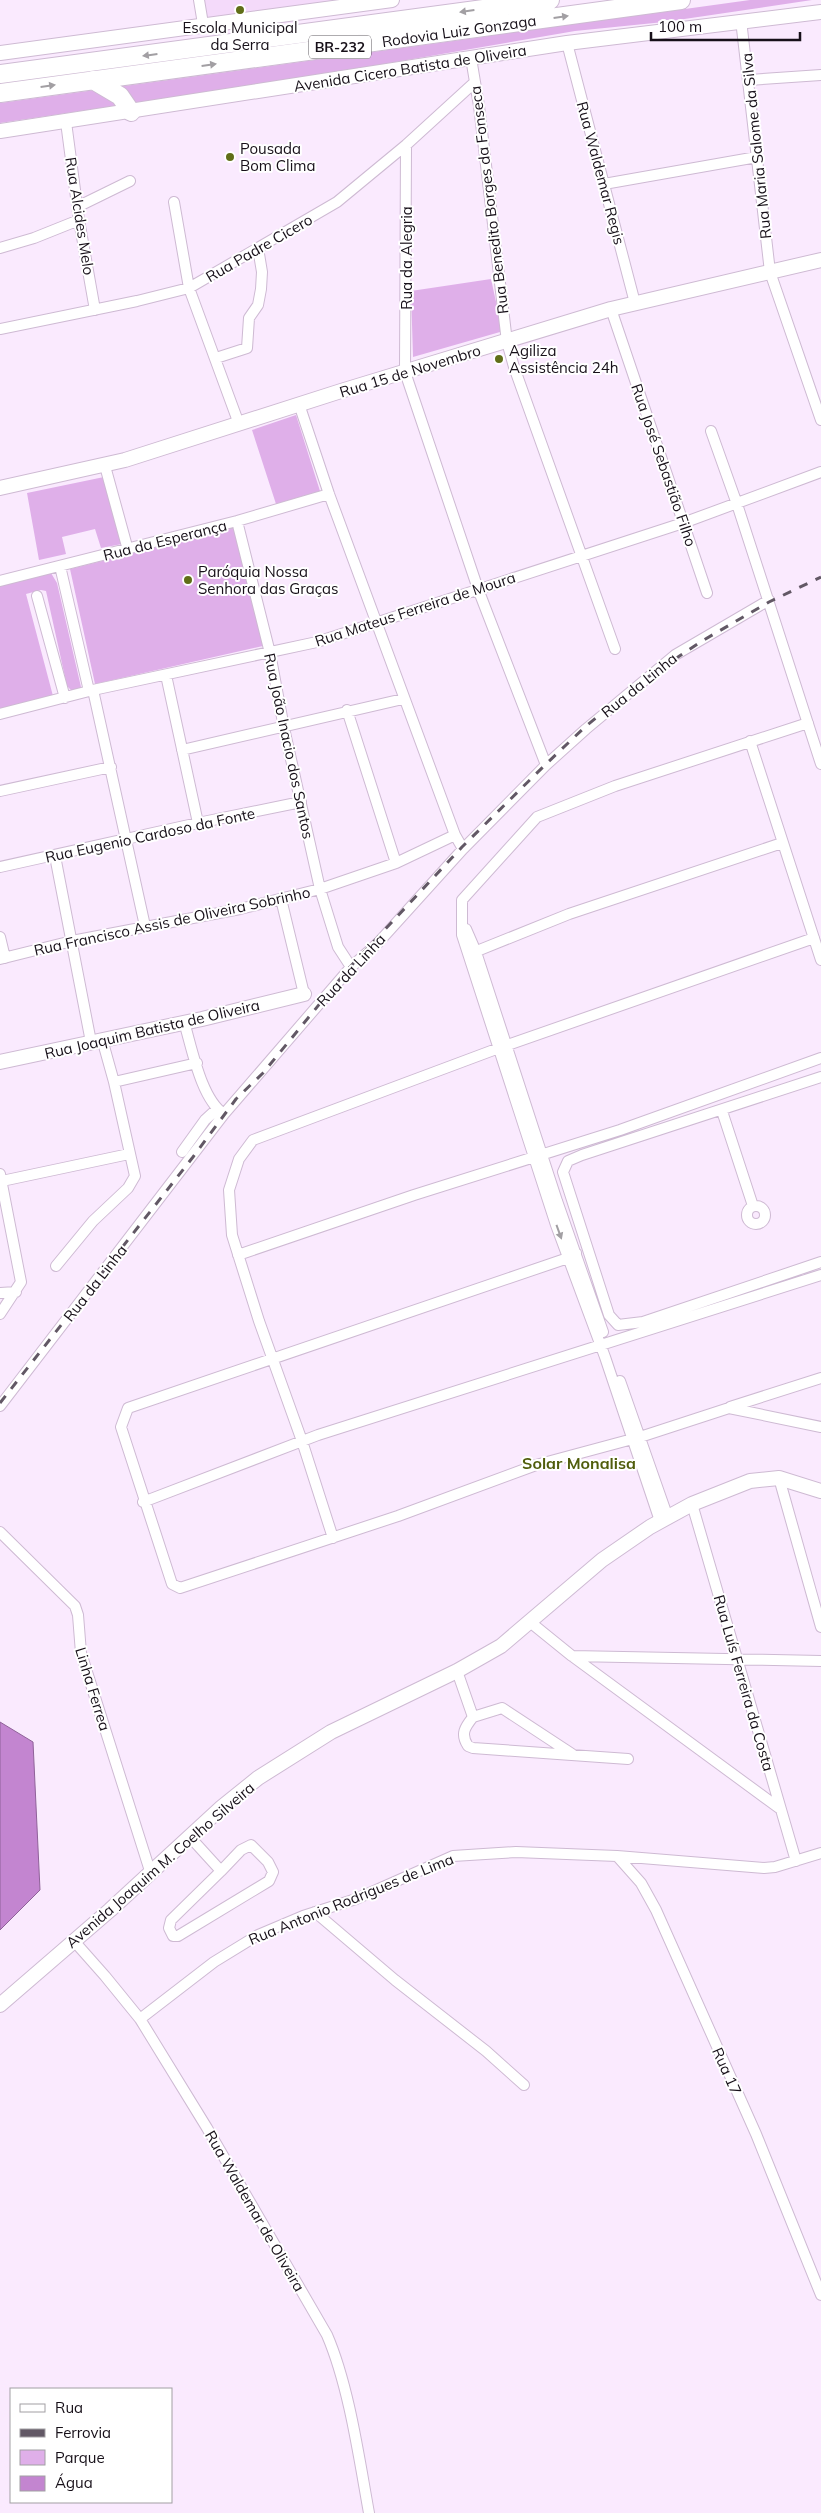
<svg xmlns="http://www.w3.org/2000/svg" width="821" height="2513" font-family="Mulish,sans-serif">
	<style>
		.built { fill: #f4dafa }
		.green { fill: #dfafe9 }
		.water { fill: #c385d0; stroke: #8f6299 }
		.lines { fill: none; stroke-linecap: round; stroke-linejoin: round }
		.street-casing { stroke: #cebad3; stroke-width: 12 }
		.secondary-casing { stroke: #cebad3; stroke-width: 16 }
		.highway-casing { stroke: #cebad3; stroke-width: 20 }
		.street { stroke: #fff; stroke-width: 10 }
		.secondary { stroke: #fff; stroke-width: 14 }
		.highway { stroke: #fff; stroke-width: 18 }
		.rail { stroke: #625865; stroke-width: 3; stroke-dasharray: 9 9; stroke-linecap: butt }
		.oneway { fill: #a29fa3 }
		.poi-dot { fill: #606e18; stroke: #fff; stroke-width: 2 }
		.labels { text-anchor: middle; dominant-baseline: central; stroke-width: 4; stroke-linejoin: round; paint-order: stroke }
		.shield { fill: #fff; stroke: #5d585e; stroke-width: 1 }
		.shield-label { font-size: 14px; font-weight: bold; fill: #171019 }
		.poi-label { font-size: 15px; fill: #171019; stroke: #fff; text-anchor: start }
		.street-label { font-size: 15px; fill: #171019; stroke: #fff }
		.neighbourhood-label { font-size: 16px; font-weight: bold; fill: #505d0c; stroke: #fff }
	</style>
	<rect width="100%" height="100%" fill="#faeafe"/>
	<!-- built -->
	<path class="built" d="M203,0H346L205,19Z"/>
	<!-- green -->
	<path class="green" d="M750,0H812L664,22L575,31L297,79L0,123V103L482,37L589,20L656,13Z
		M491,279L502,329L500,332L413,357L411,291Z
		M296,415L320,491L276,504L252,430Z
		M104,477L122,544L101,548L95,529L62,537L66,554L39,560L27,493Z
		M234,528L263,646L95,684L70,569Z
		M51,573L57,583L81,687L78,691H72L67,686L46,591L41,590L26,594L53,696L0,709V586Z"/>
	<!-- water -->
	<path class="water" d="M0,1722L33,1742L40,1890L0,1930Z"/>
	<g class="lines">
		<defs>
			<path id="street" d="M199,0L203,24
				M741,20L770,272L821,420
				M567,43L635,303
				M471,58L479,106L507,342L514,367L615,649
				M749,80L821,75
				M66,122L79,220L95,310
				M406,145L405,372L478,589L546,765
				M604,184L757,157
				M174,202L189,288L239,424
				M77,207L130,181
				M0,248L34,238L79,220
				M611,309L707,593
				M0,329L137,301L189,288L337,202L406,145L475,82
				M216,358L247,348L249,318L258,305L261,289L262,272L258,248
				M299,404L329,494L455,835L463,849
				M711,431L737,504L821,764
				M105,466L128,550
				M237,521L270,653L284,728L320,889L338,947L351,967
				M60,566L89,691
				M0,581L237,521L329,494
				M37,596L65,698
				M166,675L198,823
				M93,690L145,926
				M347,710L396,863
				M0,714L93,690L317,642L683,523L821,472
				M750,741L821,960
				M182,750L403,699
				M0,791L111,767
				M55,856L91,1042
				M0,867L198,823L301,802
				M281,899L304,994
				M466,929L476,952L557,1201L603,1332
				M0,937L5,958
				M472,953L569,914L782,843
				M0,959L72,941L240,909L320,889L396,863L455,835
				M184,1022C192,1048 201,1099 224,1114
				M821,1077L582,1155L568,1161L563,1172L609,1315L618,1325L643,1322L821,1262
				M114,1082L197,1063
				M722,1111L753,1206
				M182,1152L205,1120L217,1109
				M0,1174L21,1282L0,1314
				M2,1181L129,1154
				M747 1215a9 9 0 1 1 18 0a9 9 0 1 1-18 0Z
				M576,1253L568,1258L128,1408L121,1427L172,1584L180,1588L398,1516L536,1465L640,1437L729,1408L821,1427
				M238,1255L414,1195L620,1130L821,1058
				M56,1266L93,1221L128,1188L135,1176L114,1082L102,1039
				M0,1293L16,1292
				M620,1381L668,1518
				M0,1406L224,1114L351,967L378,943L463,849L546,765L586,729L675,655L769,600
				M730,1407L821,1378
				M779,1478L821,1627
				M143,1502L318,1435L821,1275
				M692,1504L796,1861
				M660,1521L605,1357L556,1225L462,935V900L537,817L615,786L808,723
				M0,1532L75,1606L78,1615L81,1653L150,1871
				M333,1538L302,1441L259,1321L232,1235L229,1190L239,1159L253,1140L499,1048L814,938
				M530,1622L572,1656L779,1808
				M572,1656L821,1661
				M457,1671L473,1717C465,1727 460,1734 468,1746L473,1748L628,1759
				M473,1717L502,1708L572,1754
				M190,1837L221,1871L171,1920L169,1928L173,1936H178L269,1881L273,1872L268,1862L251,1845L241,1850L221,1871
				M617,1856L641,1883L656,1910L756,2134L821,2295
				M315,1912L395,1980L486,2051L524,2085
				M74,1941L105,1976L140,2019L207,2128L327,2335C349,2386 359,2458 369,2513
				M140,2019L214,1962L258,1935L303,1916L356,1899L453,1856L516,1852L617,1856L764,1868L775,1867L821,1853"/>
			<path id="secondary" d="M0,53L392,0
				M0,131L567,43L821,12
				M0,488L125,460L341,391L611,309L821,260
				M0,1062L202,1019L304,994
				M0,2005L110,1910L222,1807L258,1778L331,1732L457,1671L501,1646L602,1560L650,1527L692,1504L750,1481L779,1478L821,1491"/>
			<path id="highway" d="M0,74L550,0
				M93,80L120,96L131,112
				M0,93L681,0"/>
		</defs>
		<!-- street casing -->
		<use href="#street" class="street-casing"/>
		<!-- secondary casing -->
		<use href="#secondary" class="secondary-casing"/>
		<!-- highway casing -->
		<use href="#highway" class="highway-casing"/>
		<!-- street -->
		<use href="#street" class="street"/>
		<!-- secondary -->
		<use href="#secondary" class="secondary"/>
		<!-- highway -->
		<use href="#highway" class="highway"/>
		<!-- rail -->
		<path class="rail" d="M0,1403L193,1157L236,1099L263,1073L349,968L462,847L546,764L586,726L639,683L702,641L769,602L821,577"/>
	</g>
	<!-- one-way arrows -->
	<defs><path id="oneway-solid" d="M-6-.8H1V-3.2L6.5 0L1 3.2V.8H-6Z" transform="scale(1.25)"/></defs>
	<g class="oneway">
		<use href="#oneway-solid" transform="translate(467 11) rotate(172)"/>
		<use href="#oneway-solid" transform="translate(561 17) rotate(-8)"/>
		<use href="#oneway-solid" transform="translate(150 55) rotate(173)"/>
		<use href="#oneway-solid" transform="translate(209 65) rotate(-8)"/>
		<use href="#oneway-solid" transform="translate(48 86) rotate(-8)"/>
		<use href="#oneway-solid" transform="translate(559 1232) rotate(70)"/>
	</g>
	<!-- markers -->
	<g class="poi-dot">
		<circle cx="240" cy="10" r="5"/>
		<circle cx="230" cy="157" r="5"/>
		<circle cx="499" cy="359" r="5"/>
		<circle cx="188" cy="580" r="5"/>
	</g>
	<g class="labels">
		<!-- shield labels -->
		<rect class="shield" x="309" y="35.5" width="62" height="23" rx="4"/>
		<g class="shield-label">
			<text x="340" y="47">BR-232</text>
		</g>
		<!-- poi labels -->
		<g class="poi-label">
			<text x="240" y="27" text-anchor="middle">Escola Municipal<tspan x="240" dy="17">da Serra</tspan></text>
			<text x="240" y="148">Pousada<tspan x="240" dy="17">Bom Clima</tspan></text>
			<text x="509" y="350">Agiliza<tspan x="509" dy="17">Assistência 24h</tspan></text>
			<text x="198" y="571">Paróquia Nossa<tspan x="198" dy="17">Senhora das Graças</tspan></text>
		</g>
		<!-- street labels -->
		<g class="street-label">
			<text transform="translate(459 31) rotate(-8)">Rodovia Luiz Gonzaga</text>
			<text transform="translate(410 68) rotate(-9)">Avenida Cicero Batista de Oliveira</text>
			<text transform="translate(756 146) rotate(-96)">Rua Maria Salome da Silva</text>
			<text transform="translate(601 173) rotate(75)">Rua Waldemar Regis</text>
			<text transform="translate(489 200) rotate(-97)">Rua Benedito Borges da Fonseca</text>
			<text transform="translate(80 216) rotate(81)">Rua Alcides Melo</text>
			<text transform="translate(259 248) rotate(-30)">Rua Padre Cicero</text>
			<text transform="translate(406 258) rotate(-90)">Rua da Alegria</text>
			<text transform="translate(410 371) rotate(-17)">Rua 15 de Novembro</text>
			<text transform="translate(664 465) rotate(71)">Rua José Sebastião Filho</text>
			<text transform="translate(165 540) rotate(-14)">Rua da Esperança</text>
			<text transform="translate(415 609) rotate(-18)">Rua Mateus Ferreira de Moura</text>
			<text transform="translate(639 685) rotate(-39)">Rua da Linha</text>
			<text transform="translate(289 746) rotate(78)">Rua João Inacio dos Santos</text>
			<text transform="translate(150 835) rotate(-12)">Rua Eugenio Cardoso da Fonte</text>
			<text transform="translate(172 921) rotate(-12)">Rua Francisco Assis de Oliveira Sobrinho</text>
			<text transform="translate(351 970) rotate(-47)">Rua da Linha</text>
			<text transform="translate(152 1029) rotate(-13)">Rua Joaquim Batista de Oliveira</text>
			<text transform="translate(95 1283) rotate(-52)">Rua da Linha</text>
			<text transform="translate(744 1683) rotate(74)">Rua Luís Ferreira da Costa</text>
			<text transform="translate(93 1689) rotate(73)">Linha Ferrea</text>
			<text transform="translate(160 1865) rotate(-41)">Avenida Joaquim M. Coelho Silveira</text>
			<text transform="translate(351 1899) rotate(-22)">Rua Antonio Rodrigues de Lima</text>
			<text transform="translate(727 2071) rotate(66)">Rua 17</text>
			<text transform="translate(255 2211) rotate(60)">Rua Waldemar de Oliveira</text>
		</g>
		<!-- neighbourhood labels -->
		<g class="neighbourhood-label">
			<text x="579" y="1463">Solar Monalisa</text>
		</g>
	</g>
	<!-- legend -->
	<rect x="10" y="2388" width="162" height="115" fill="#ffffff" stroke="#a29fa3"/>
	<rect x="20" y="2404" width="25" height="8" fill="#ffffff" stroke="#a29fa3"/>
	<text x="55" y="2413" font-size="15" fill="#171019">Rua</text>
	<rect x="20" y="2429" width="25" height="8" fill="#625865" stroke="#a29fa3"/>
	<text x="55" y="2438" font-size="15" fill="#171019">Ferrovia</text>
	<rect x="20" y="2450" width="25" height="15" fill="#dfafe9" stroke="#a29fa3"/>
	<text x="55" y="2463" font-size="15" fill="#171019">Parque</text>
	<rect x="20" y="2476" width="25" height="15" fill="#c385d0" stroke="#a29fa3"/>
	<text x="55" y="2488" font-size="15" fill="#171019">Água</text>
	<!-- scale -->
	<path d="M651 32v8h149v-8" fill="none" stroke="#171019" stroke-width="2.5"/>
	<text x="658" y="32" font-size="15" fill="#171019" stroke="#ffffff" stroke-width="4" paint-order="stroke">100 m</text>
</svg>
